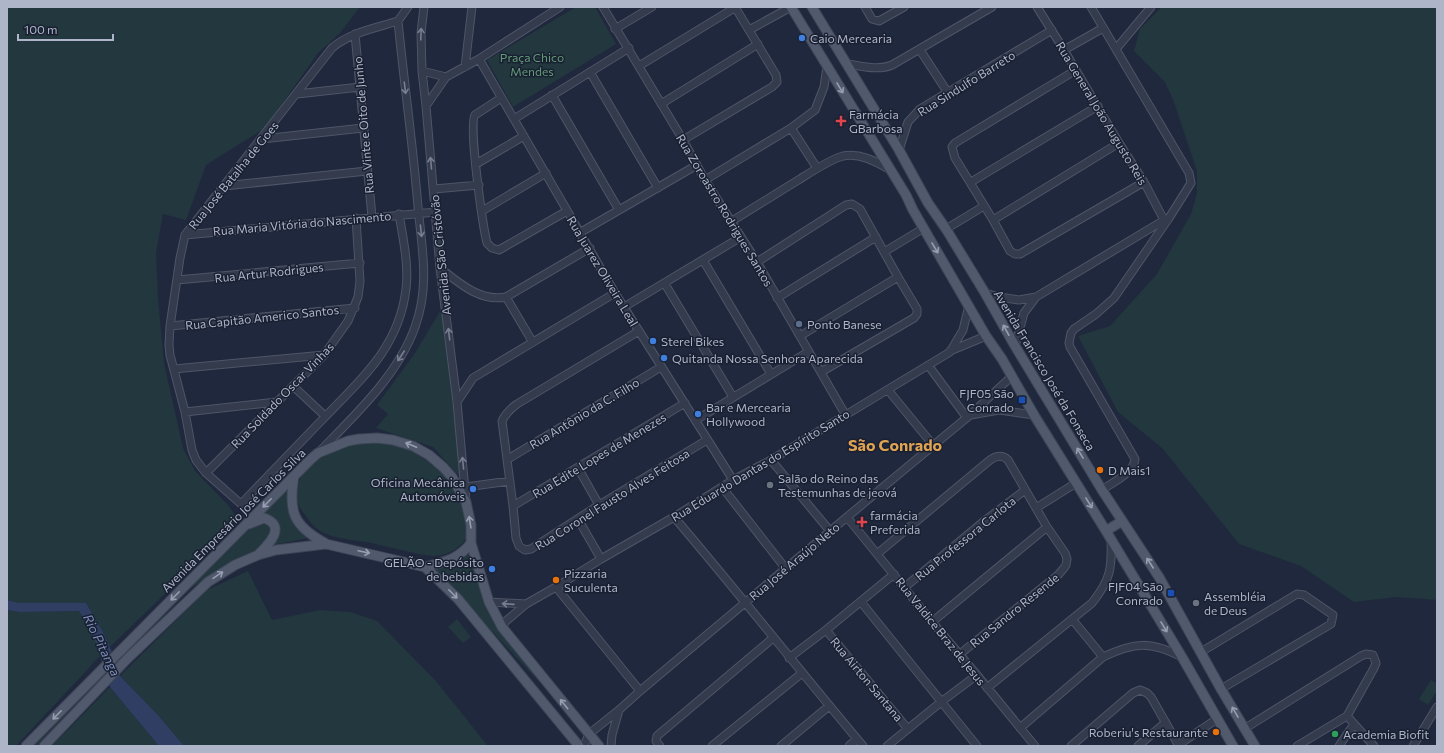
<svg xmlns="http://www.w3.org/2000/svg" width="1444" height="753" font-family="Commissioner,sans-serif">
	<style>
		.green { fill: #22373e }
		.water { fill: #303e64 }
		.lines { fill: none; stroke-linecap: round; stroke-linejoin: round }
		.minor-casing { stroke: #4f5568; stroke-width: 9 }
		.major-casing { stroke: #3d4456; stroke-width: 11 }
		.minor { stroke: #343b4d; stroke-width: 7 }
		.major { stroke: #51596d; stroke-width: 9 }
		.oneway { stroke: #787e91 }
		.oneway2 { stroke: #989eb2 }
		.shop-dot { fill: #3f7fe0; stroke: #192031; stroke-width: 1.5 }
		.health-dot { fill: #e0444e; stroke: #192031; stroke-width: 1.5 }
		.service-dot { fill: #5c6f8a; stroke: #192031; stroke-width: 1.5 }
		.transit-dot { fill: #1a4fb4; stroke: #192031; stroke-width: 1.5 }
		.food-dot { fill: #e8710a; stroke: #192031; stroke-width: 1.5 }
		.worship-dot { fill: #6b7280; stroke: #192031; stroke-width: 1.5 }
		.leisure-dot { fill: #2e9e5b; stroke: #192031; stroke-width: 1.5 }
		.labels { text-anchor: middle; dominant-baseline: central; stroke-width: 3; stroke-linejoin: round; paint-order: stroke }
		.poi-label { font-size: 12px; fill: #afb5c9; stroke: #192031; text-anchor: start }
		.park-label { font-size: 12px; fill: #639c78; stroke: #192031 }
		.street-label { font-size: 12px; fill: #afb5c9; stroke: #192031 }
		.water-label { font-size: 13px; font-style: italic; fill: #7b8db8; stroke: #192031 }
		.district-label { font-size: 16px; font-weight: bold; fill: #dfa353; stroke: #192031 }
	</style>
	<rect width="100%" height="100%" fill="#20283d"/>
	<!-- green -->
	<path class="green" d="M7,7H360L340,33L318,53L265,128L206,165L186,220L163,214L156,252L158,298L164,363L183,448L195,471L229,506L235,515L236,525L110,647L102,630L86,603H19L7,600Z
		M576,7H595L616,44L513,107L487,60Z
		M1162,7H1437V600L1396,597L1354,602L1301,566L1239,544L1163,449L1118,412L1078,336L1110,326L1157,274L1191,214L1197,193V171L1174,102L1165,82L1134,51L1140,29Z
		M442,308L461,478L433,447L376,428L388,414L377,405L415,353Z
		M364,441C380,441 397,440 411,448C422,453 432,461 440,470C454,484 471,515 467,535C466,541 460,545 456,549C449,553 441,556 433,556C412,554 392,547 371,543C353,539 331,540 316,528C312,525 300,509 298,504C294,491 301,470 311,462C323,452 349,444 364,441Z
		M290,485L291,509L314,537L262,547L220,569L191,588L37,746H32Z
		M471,553L501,630L543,686L446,582L432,569L454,563Z
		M248,571L272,620L320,610L350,612L377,621L436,681L488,746H184L158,715L120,676L207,590Z
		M7,610L19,612L79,611L93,634L101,655L16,746H7Z
		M457,619L471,637L463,643L448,627Z
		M1431,680L1437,684V691L1428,705L1419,699Z
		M110,687L159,746H52Z"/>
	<!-- water -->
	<path class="water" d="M7,600L19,603H86L102,630L110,647L120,676L158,715L184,746H159L110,687L93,634L79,611L19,612L7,610Z"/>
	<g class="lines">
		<defs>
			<path id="minor" d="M424,7L421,33L422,71L426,106L440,268L457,402L466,502
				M603,7L683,140L705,180L757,262L845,414
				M865,7L872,19L879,21L904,7
				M1037,7L1064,50L1119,143L1144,182L1164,220
				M1091,7L1189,173L1191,183L1169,218L1114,298L1096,314L1074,329L1071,333L1069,343L1070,347L1135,459C1134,473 1113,482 1102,490
				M615,29L652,7
				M749,30L791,7
				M355,34L372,217
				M1116,49L1151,7
				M920,50L948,93
				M1064,50L1103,28
				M479,59L615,293L733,480
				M847,64C862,66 878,71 892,65L992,7
				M639,66L736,7
				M465,67L472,7
				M1076,70L955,143L952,147L955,158L993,220L1010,251L1015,254H1020L1144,182
				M422,71L446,77
				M590,72L658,188
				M297,94L360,87
				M552,95L619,210
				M501,98L475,115C468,124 483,227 487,243L492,248L499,250L567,211
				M661,104L758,44
				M426,106L446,77L479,59L560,7
				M514,119L629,48
				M791,128L817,168
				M262,139L363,128
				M683,140L772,87L777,82L776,75L735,7
				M899,150L908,122L920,109L1052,30
				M476,164L524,136
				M705,180L791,128L815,110L824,87L827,66
				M971,182L1098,106
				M224,186L367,171
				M434,189L479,185
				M482,211L546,173
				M399,214C403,239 409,264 406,289C399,349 359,381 321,421C294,449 267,477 241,504L206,473L196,460L192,450L185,412L170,355L169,345L170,326L180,258L185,235L332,48C351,32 376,28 398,21L408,7
				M993,220L1119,143
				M732,221C755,207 777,193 800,179C811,172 831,159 843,156C860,153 875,161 889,169
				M946,229L984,206
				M581,232L697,165
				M185,235L436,212
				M884,252L924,228
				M703,260L771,374
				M757,262L846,205L852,204L860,209L898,277L917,309V314L914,318L821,372
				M440,268C459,283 480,302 506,297L590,248
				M177,280L360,263
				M665,284L733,397
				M985,293L999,297L1019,300L1036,297L1166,219
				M506,297L532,341
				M777,298L876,237
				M624,307L741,237
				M170,326L355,308
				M639,331L517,404C510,409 506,413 502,421L513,506L516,538L519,546L525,550L531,549L599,505L707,440
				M800,336L898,277
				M1015,346L1024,313L1036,297
				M950,351L986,336
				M928,365L967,418
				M174,369L324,355
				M293,386L325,416
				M888,390L933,445
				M457,402L473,378L615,293
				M185,412L277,402
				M971,415L999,410L1034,415
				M696,420L808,352
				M320,451C355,415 398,375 415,327C430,286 422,249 418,207C413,145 404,83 398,21
				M508,459L661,367
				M771,460L830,531
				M578,468L599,505
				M206,473L324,355L348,321L358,297L360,281L356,218
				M466,487L510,481
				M722,487L786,569
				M513,506L685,403
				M1036,508L1076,483
				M674,517C738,592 799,670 863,746
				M847,517L932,622L977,675L1035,746
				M578,519L601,559
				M877,554L990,460C996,456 1002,454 1008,460L1047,527L1065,553L1067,559L1066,565L1064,568L1058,575L960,654
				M556,587L640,691
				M905,587L983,522L1025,490
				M489,602L526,604
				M861,602L977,746
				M1072,619L1103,657
				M932,622L1047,527
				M502,627L506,621L526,604L556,587L601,559L674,517L733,480L771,460L950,352L963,330L969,305
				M826,630L908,729
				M1201,652L1297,594L1304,595L1333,615L1331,624L1221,689
				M789,658L826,630L894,574
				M987,688L1092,603C1111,579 1112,568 1111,539
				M1347,716L1374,746
				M1020,728L1103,657C1135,642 1150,641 1182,657
				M1244,729L1361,656L1366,654L1373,655L1376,663L1374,668L1347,716L1297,746
				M1178,745L1217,719
				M584,746L589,734L619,710L640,691L847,517L970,415L1012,376
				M611,746L612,735L619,710
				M660,746L656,741L657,736L773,638
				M712,746L802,673
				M781,746L829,706
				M849,746L857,739
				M887,746L941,702L977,675
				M1071,746L1133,693L1140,690L1147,693L1151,697L1179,746
				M1138,746L1165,723
				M1339,746L1354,724
				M1413,746L1437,707"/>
			<path id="major" d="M791,7L906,195L913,210L986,336L1002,359L1034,415L1106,531L1182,657L1233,746
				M812,7L899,150L928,203L946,229L985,293L1015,346L1102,490L1159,577L1221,689L1255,746
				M294,476C288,511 293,526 325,543
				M249,524L264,518C287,526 269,544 259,554
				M1106,531L1122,521
				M425,567C444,562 459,559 471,543
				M26,746L311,459L318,453L348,441L359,439L377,438L393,440L413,446L429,455L443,467L452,477L466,502L471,525V543L489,602L502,627L599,746
				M44,746L128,658L208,582L235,565L258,555L276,550L326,544L425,567L458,599L579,746"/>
		</defs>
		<!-- minor casing -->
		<use href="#minor" class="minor-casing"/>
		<!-- major casing -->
		<use href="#major" class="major-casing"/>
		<!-- minor -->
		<use href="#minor" class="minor"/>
		<!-- major -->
		<use href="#major" class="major"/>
	</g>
	<!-- one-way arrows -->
	<defs><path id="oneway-shaft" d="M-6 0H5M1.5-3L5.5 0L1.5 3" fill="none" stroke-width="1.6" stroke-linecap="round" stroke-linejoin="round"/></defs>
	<g class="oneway">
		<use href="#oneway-shaft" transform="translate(421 34) rotate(-88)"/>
		<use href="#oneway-shaft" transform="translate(405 88) rotate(83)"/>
		<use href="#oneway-shaft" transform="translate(431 163) rotate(-95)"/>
		<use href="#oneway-shaft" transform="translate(421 231) rotate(84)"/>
		<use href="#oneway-shaft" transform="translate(449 334) rotate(-97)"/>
		<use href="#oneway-shaft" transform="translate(401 356) rotate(123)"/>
		<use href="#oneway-shaft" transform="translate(463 463) rotate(-96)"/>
		<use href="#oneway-shaft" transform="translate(508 604) rotate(-176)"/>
	</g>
	<g class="oneway2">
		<use href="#oneway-shaft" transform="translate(840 88) rotate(59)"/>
		<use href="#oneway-shaft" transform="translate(935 248) rotate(59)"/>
		<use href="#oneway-shaft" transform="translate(1006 330) rotate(-119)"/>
		<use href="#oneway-shaft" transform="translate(411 445) rotate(-157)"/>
		<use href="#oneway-shaft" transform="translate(1080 453) rotate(-121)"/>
		<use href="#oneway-shaft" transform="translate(267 503) rotate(135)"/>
		<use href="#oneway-shaft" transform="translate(1089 503) rotate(58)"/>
		<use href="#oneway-shaft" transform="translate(470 522) rotate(-99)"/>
		<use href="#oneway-shaft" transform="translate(364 552) rotate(12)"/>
		<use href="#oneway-shaft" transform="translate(1150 563) rotate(-123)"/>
		<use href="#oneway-shaft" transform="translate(218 575) rotate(-34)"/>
		<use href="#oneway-shaft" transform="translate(453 594) rotate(45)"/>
		<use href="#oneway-shaft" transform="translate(175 596) rotate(135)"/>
		<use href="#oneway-shaft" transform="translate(1164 627) rotate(59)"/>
		<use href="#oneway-shaft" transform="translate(564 704) rotate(-129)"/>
		<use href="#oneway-shaft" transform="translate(1235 712) rotate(-120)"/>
		<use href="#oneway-shaft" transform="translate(57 715) rotate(135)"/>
	</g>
	<!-- markers -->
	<g class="shop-dot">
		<circle cx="802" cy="38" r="4"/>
		<circle cx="653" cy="341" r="4"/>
		<circle cx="664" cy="358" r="4"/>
		<circle cx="698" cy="414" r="4"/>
		<circle cx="473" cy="489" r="4"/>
		<circle cx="492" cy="569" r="4"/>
	</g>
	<g class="health-dot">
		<path d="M839 115h4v4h4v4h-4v4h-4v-4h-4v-4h4z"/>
		<path d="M860 516h4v4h4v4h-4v4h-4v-4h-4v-4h4z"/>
	</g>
	<circle class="service-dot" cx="799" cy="324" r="4"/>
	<g class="transit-dot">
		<rect x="1018" y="396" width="8" height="8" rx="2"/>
		<rect x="1167" y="589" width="8" height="8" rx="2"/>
	</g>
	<g class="food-dot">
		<circle cx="1100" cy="470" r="4"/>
		<circle cx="556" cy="580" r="4"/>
		<circle cx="1216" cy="732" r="4"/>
	</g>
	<g class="worship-dot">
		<circle cx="770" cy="485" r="4"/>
		<circle cx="1196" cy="603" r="4"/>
	</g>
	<circle class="leisure-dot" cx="1335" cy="734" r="4"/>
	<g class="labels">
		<!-- poi labels -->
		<g class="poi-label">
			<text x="810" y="38">Caio Mercearia</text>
			<text x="849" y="114">Farmácia<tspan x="849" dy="14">GBarbosa</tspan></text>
			<text x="807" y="324">Ponto Banese</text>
			<text x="661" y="341">Sterel Bikes</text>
			<text x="672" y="358">Quitanda Nossa Senhora Aparecida</text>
			<text x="1014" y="393" text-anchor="end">FJF05 São<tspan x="1014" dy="14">Conrado</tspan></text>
			<text x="706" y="407">Bar e Mercearia<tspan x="706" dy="14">Hollywood</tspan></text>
			<text x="1108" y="470">D Mais1</text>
			<text x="778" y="478">Salão do Reino das<tspan x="778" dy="14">Testemunhas de jeová</tspan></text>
			<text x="465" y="482" text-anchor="end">Oficina Mecânica<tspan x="465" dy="14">Automóveis</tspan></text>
			<text x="870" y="515">farmácia<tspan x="870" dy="14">Preferida</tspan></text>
			<text x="484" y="562" text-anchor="end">GELÃO - Depósito<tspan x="484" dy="14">de bebidas</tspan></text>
			<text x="564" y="573">Pizzaria<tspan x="564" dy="14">Suculenta</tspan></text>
			<text x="1163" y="586" text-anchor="end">FJF04 São<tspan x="1163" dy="14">Conrado</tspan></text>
			<text x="1204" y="596">Assembléia<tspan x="1204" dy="14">de Deus</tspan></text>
			<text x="1208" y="732" text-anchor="end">Roberiu's Restaurante</text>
			<text x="1343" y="734">Academia Biofit</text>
		</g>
		<!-- park labels -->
		<g class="park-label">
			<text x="532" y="57">Praça Chico<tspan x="532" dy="14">Mendes</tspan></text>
		</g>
		<!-- street labels -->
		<g class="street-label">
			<text transform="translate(966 83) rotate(-32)">Rua Sindulfo Barreto</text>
			<text transform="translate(1102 113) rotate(59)">Rua General João Augusto Reis</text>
			<text transform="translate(363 125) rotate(-95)">Rua Vinte e Oito de Junho</text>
			<text transform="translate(233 175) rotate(-51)">Rua José Batalha de Goes</text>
			<text transform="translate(725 210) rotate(59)">Rua Zoroastro Rodrigues Santos</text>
			<text transform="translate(302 223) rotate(-5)">Rua Maria Vitória do Nascimento</text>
			<text transform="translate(440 255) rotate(-96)">Avenida São Cristóvão</text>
			<text transform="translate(603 271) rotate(59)">Rua Juarez Oliveira Leal</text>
			<text transform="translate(269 272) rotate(-6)">Rua Artur Rodrigues</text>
			<text transform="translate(262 317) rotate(-6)">Rua Capitão Americo Santos</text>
			<text transform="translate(1045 370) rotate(59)">Avenida Francisco José da Fonseca</text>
			<text transform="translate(282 395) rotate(-46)">Rua Soldado Oscar Vinhas</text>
			<text transform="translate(584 413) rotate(-31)">Rua Antônio da C. Filho</text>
			<text transform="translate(599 455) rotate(-31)">Rua Edite Lopes de Menezes</text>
			<text transform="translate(760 465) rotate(-31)">Rua Eduardo Dantas do Espírito Santo</text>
			<text transform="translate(612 499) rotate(-32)">Rua Coronel Fausto Alves Feitosa</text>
			<text transform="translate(233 520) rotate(-45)">Avenida Empresário José Carlos Silva</text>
			<text transform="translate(965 538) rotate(-39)">Rua Professora Carlota</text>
			<text transform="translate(794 561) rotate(-40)">Rua José Araújo Neto</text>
			<text transform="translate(1014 610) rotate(-39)">Rua Sandro Resende</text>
			<text transform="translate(941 631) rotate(51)">Rua Valdice Braz de Jesus</text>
			<text transform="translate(867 679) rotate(50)">Rua Airton Santana</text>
		</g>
		<!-- water labels -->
		<g class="water-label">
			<text transform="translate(102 645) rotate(64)">Rio Pitanga</text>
		</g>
		<!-- district labels -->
		<g class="district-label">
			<text x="895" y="444">São Conrado</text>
		</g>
	</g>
	<!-- border -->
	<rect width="1444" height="753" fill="none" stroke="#afb5c9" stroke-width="16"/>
	<!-- scale -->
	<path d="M18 34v6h95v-6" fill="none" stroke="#afb5c9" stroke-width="2"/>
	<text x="24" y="34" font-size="12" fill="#afb5c9" stroke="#192031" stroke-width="3" paint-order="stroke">100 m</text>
</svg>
